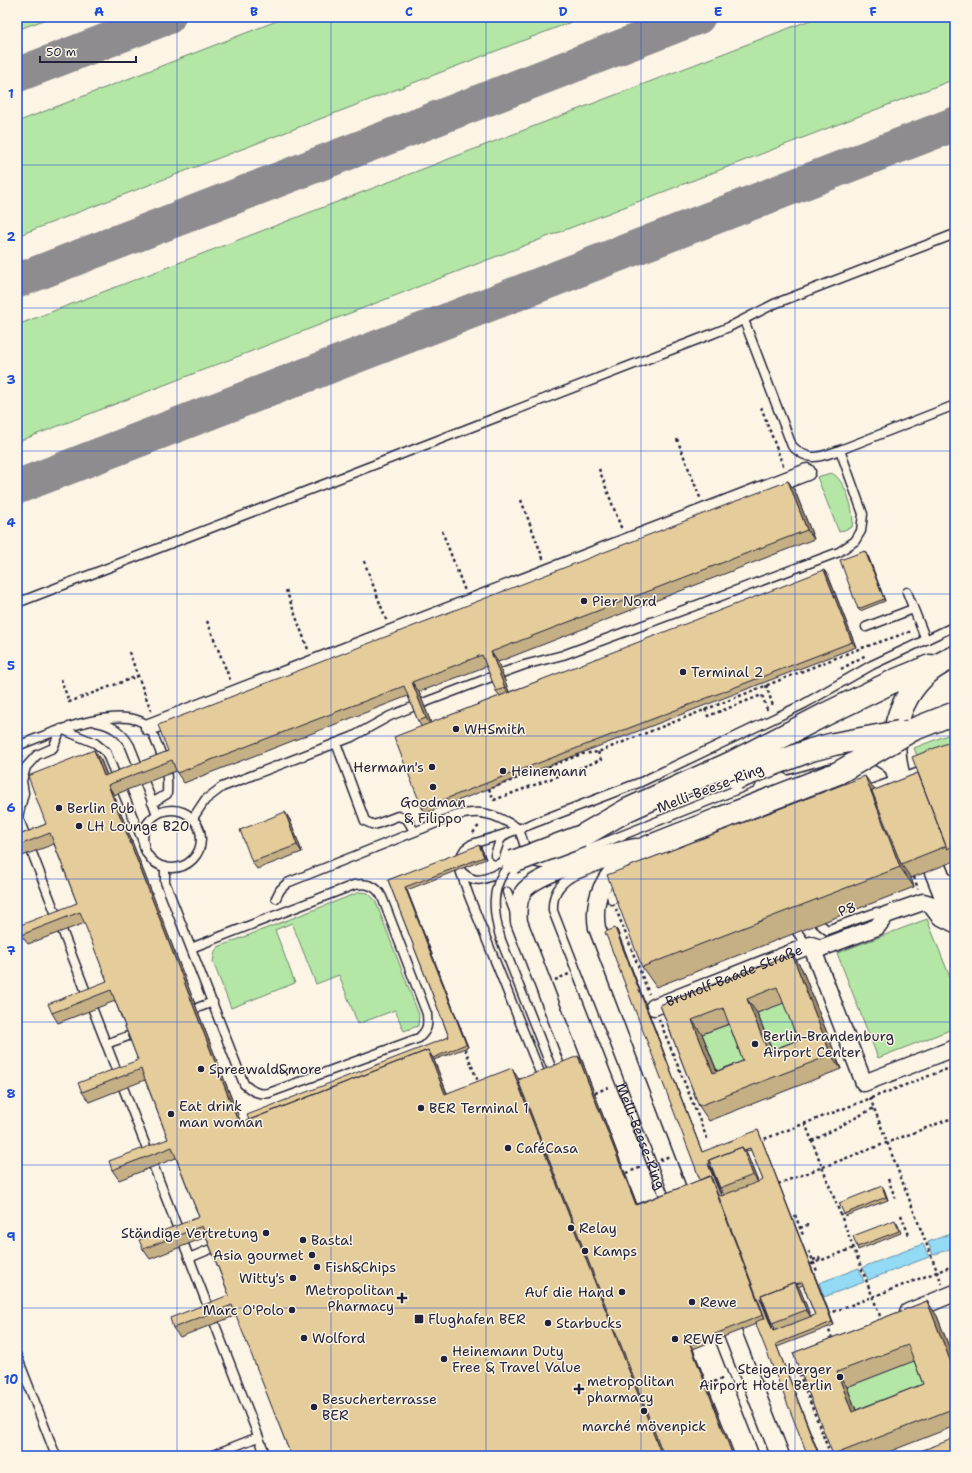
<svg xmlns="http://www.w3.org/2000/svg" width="972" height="1473" font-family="'Shantell Sans',sans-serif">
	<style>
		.green { fill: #b4e6a6; stroke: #6b8470 }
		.water { fill: #93daf4; stroke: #6690aa }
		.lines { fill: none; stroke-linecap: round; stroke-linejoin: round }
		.taxiway { stroke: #8f8c90; stroke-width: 35 }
		.lane-casing { stroke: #22223b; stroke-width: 11 }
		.street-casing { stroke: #22223b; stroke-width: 19 }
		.secondary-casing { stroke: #22223b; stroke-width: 25 }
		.path { stroke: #22223b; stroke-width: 2.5; stroke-dasharray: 3 3; stroke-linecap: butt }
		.lane { stroke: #fcf5e5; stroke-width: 8 }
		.street { stroke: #fcf5e5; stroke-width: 16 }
		.secondary { stroke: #fcf5e5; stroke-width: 22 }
		.lane-bridge-casing { stroke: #22223b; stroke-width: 11; stroke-linecap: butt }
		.secondary-bridge-casing { stroke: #22223b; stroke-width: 25; stroke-linecap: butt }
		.lane-bridge { stroke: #fcf5e5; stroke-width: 8 }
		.secondary-bridge { stroke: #fcf5e5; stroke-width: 22 }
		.wall { fill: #c5af85; stroke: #22223b; fill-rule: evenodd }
		.shaded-wall { fill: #a08f6c; stroke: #22223b }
		.building { fill: #e5cc9b; stroke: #22223b; fill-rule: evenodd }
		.grid { fill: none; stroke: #1d4ed8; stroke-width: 1; stroke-opacity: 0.55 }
		.poi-dot { fill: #22223b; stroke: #fcf5e5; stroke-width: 1.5 }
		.labels { text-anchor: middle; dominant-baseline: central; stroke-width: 3; stroke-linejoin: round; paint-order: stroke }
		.poi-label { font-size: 14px; fill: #22223b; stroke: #fcf5e5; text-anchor: start }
		.street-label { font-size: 14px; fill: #22223b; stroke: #fcf5e5 }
		.neatline { fill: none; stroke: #1d4ed8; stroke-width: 1.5 }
		.grid-label { font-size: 13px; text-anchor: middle; font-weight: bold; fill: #1d4ed8 }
	</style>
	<rect width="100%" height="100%" fill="#fcf5e5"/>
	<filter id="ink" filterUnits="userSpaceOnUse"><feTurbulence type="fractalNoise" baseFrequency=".025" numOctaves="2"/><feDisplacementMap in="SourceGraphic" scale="8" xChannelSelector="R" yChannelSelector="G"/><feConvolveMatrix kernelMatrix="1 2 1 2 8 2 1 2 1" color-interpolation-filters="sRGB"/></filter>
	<g filter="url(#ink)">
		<!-- green -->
		<path class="green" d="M17,17H52L17,30Z
			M287,17H584L17,236V122Z
			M818,17H955V79L17,442V325Z
			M831,473C845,478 856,514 852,527L839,532L817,477Z
			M955,732V764L925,776L914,748Z
			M360,892L368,893L375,900L419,1015L418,1026L404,1031L395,1010L358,1024L339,975L316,984L292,923L275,930L295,983L231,1008L213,962L215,951L218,947Z
			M927,919L955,990V1028L878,1058L837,953Z
			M787,1001L808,1054L778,1066L757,1013Z
			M733,1023L753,1075L723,1087L702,1034Z
			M918,1359L933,1399L862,1426L847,1387Z"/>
		<!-- water -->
		<path class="water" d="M955,1232V1247L933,1255L928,1242Z
			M923,1244L929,1257L868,1280L863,1267Z
			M859,1268L864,1282L824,1297L819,1283Z"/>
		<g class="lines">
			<!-- taxiway -->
			<path class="taxiway" d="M17,75L168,17
				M17,281L698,17
				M17,487L955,124"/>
			<defs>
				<g id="lane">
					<path d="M744,320L792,446C810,463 819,457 840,450L955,405"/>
					<path d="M907,592L926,640"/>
					<path d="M17,603L712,334L729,327L774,304L955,234"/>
					<path d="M866,627L913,609"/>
					<path d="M502,673L524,665L563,655L839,552L855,541L861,531L863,514L840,450"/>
					<path d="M423,703L494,676"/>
					<path d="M96,722C112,725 122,732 130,746L157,814"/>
					<path d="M336,743L365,821L374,825L398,816L407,819L414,831"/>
					<path d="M17,746C46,735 123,701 149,727C153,731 155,741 158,746C166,767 168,771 167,794L152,803"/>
					<path d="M17,751V757"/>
					<path d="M870,757L885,766L893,773"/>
					<path d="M788,770L827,759L856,754"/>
					<path d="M863,792L928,769"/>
					<circle cx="172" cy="839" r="29"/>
					<path d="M17,814L266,1456"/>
					<path d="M18,817L24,793L22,781L26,767L37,755L53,748L61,729L95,743L106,752L144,844"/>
					<path d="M193,818L205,800L222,787L352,737L390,716L415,706"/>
					<path d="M495,855L500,840L507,833"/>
					<path id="s1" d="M619,858L571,877C558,885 552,895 553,911L667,1203"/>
					<path d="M165,867V882L244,1084C252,1091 258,1095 269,1093L419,1038C428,1029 428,1026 427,1014L382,897C376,885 367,883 354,885L191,948"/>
					<path d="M462,872C475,885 485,879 499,873"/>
					<path d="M943,876L955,881"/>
					<path d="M507,892L515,913"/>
					<path d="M276,898L280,890L287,883L454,816C476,811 487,811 507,822C511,824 516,826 518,829C529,846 520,866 550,864L751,784"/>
					<path d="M612,900L611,895L618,886L621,885"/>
					<path d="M820,924L827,930L877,912L886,915"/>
					<path d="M797,932L804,941L811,945"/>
					<path d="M197,1008L213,1002"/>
					<path d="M106,1044L131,1035"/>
					<path d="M543,1080L469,896L460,870L462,854L465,849L472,844L508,833L641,782L804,704L872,665L955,626"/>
					<path d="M189,1258L213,1248"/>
					<path d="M716,1330L765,1456"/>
					<path d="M17,1356L56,1456"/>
					<path d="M210,1456L258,1437"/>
				</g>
				<g id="street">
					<path d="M149,727L807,472"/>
					<path d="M628,855C604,876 592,897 597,928L702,1203"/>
					<path d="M811,945L864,1083L955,1048"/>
					<path id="s2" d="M654,1007L811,945L821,948L877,927L886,915L923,902L930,904L939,916L955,924"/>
					<path d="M575,1067L519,922C518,912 518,901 523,892C535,874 613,851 635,847"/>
					<path d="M742,1307L800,1456"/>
					<path d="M908,1312L955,1293"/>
				</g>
				<path id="secondary" d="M824,715L896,680L930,666
					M912,730L955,713
					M905,796C901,783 896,771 895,757C890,714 914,672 955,657
					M582,836L627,810L731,763
					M628,855L719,819
					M935,869L955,919"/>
			</defs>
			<!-- lane casing -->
			<use href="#lane" class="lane-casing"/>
			<!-- street casing -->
			<use href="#street" class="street-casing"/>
			<!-- secondary casing -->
			<use href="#secondary" class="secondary-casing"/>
			<!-- path -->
			<path class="path" d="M761,407L784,468
				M677,439L701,500
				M599,469L622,530
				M521,500L544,561
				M442,531L465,591
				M364,561L387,622
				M286,590L309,652
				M207,621L231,682
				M129,652L152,713
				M841,669L866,655
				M61,679L69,702L138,676
				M766,685L773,706
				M705,709L708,716L762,695L767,709L770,708
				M598,752L601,760L494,800L489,789L582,754L598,752L856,650L912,631
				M473,833L480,824
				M914,877L918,889
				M616,909L649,994
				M555,980L569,974
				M659,1019L708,1141
				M465,1049L479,1084
				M595,1093L611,1086
				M870,1098L942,1284
				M805,1123L882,1321
				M759,1141L955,1066
				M812,1141L874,1108L873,1106
				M660,1160L670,1156
				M626,1173L642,1167
				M888,1179L896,1200
				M778,1184L955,1117
				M795,1215L803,1235
				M901,1215L909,1235
				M800,1228L807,1225L806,1222
				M809,1251L817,1271
				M813,1260L819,1258L820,1261
				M811,1264L854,1248
				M828,1314L955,1265
				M827,1325L833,1341
				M797,1368L831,1456
				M708,1384L724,1378"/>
			<!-- lane -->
			<use href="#lane" class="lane"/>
			<!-- street -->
			<use href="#street" class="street"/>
			<!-- secondary -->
			<use href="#secondary" class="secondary"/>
			<defs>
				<path id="lane-bridge" d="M512,863C489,884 493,913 501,940L553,1072"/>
				<path id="secondary-bridge" d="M731,763L824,715
					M737,778L811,750L834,744L899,732
					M719,819L838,773L912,730
					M513,862L582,836"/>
			</defs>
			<!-- lane-bridge casing -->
			<use href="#lane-bridge" class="lane-bridge-casing"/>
			<!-- secondary-bridge casing -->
			<use href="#secondary-bridge" class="secondary-bridge-casing"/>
			<!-- lane-bridge -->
			<use href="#lane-bridge" class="lane-bridge"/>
			<!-- secondary-bridge -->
			<use href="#secondary-bridge" class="secondary-bridge"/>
		</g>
		<!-- wall -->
		<path class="wall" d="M788,481L795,491L814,539L498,662L509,692L828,575L856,647L426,813L422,808L421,726L418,721L408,696L184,783L177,773L176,771L114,795L241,1123L449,1037L388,880L481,847L486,859L407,890L468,1047L434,1060L447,1093L518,1078L519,1079L582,1061L637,1204L700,1180L615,928L617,930L702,1152L759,1133L834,1325L777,1347L756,1324L693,1349L735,1456H281L290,1453L237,1315L180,1337L173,1328L229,1295L206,1237L150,1259L143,1249L199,1217L176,1158L119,1180L112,1170L168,1139L145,1080L89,1102L82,1092L138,1060L115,1001L58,1023L52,1013L107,981L85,923L28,944L21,935L77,903L54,844L17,858V836L46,824L101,760L107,775L168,751ZM487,666L496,691L500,696L431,723L419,692ZM751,1150L763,1180L758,1182L747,1154L746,1152ZM710,1166H711L720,1188L724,1195L722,1196ZM803,1285L815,1315L810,1316L800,1289L798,1287ZM763,1300L772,1323L776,1330L774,1331L762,1301Z
			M865,551L867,553L885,601L860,611L858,609Z
			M955,740V861L911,878L914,887L656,987L642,967L875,790L918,773Z
			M285,812L290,820L302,852L257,869L252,862Z
			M792,954L802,969L841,1069L709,1121L699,1106L660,1005ZM784,1003L798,1040L772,1050L757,1013ZM729,1024L743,1061L717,1071L702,1034Z
			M884,1189L888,1200L845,1216L844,1214Z
			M897,1222L901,1233L858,1250L857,1247Z
			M927,1301L937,1316L955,1362V1426L878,1456H834L793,1353ZM914,1361L923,1384L856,1410L847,1387Z"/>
		<!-- shaded-wall -->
		<path class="shaded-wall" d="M788,481L795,491L814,539L807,530Z
			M865,551L867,553L885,601L884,599Z
			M824,570L828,575L856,647L852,642Z
			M491,652L498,662L511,697L505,688Z
			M412,682L419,692L433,728L426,718Z
			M94,750L101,760L110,784L104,776Z
			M865,776L879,796L901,864L911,878L914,887L900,867Z
			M108,785L114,795L245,1133L239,1124Z
			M285,812L290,820L302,852L297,845Z
			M479,845L481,847L486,859L484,857Z
			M405,887L407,890L468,1047L466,1044Z
			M615,928L617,930L703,1155L702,1152Z
			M792,954L802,969L841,1069L831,1055Z
			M747,999L757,1013L778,1066L768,1052Z
			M692,1020L702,1034L723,1087L713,1073Z
			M428,1050L434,1060L451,1104L445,1094Z
			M578,1056L582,1061L639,1210L636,1205Z
			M512,1068L518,1078L665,1456H662Z
			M758,1130L759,1133L834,1325L832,1322Z
			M742,1147L747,1154L758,1182L753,1175Z
			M708,1164L710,1166L723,1199L721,1196Z
			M710,1176L714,1181L767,1320L763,1315Z
			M882,1186L884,1189L888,1200L886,1197Z
			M795,1282L800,1289L811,1317L806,1310Z
			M760,1298L762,1301L775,1333L773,1331Z
			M927,1301L937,1316L955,1362V1373Z
			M690,1344L693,1349L735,1456H733Z
			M776,1344L777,1347L820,1456H819Z
			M837,1372L847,1387L862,1426L852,1412Z"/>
		<!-- building -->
		<path class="building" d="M788,481L807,530L491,652L505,688L496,691L482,655L412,682L426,718L418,721L404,686L177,773L172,760L108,785L239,1124L428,1050L445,1094L512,1068L662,1456H281L290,1453L232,1305L173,1328L170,1318L229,1295L202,1226L143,1249L139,1240L199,1217L172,1147L112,1170L109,1161L168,1139L141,1069L82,1092L78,1083L138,1060L111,990L52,1013L48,1004L107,981L80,912L21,935L18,926L77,903L50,833L17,846V836L46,824L28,776L94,750L104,776L168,751L158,725Z
			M865,551L884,599L858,609L840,560Z
			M824,570L852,642L422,808L394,737Z
			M955,740V845L947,849L912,757Z
			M918,773L946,846L901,864L872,791Z
			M865,776L900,867L642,967L607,875Z
			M285,812L297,845L252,862L240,830Z
			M479,845L484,857L405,887L466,1044L433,1058L428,1050L249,1120L247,1115L449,1037L388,880Z
			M615,928L702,1152L758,1130L832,1322L776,1344L819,1456H808L755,1322L765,1318L712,1179L710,1176L700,1180L691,1156L605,932ZM742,1147L744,1150L750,1148L763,1180L721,1196L708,1164L710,1163L709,1160ZM795,1282L796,1284L802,1282L815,1315L773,1331L760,1298H762L761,1295Z
			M792,954L831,1055L699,1106L660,1005ZM777,987L798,1040L768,1052L747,999ZM723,1008L743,1061L713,1073L692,1020Z
			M578,1056L636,1205L710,1176L763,1315L690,1344L733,1456H664L518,1080Z
			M742,1147L753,1175L720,1188L709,1160Z
			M882,1186L886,1197L844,1214L839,1203Z
			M895,1220L899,1231L857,1247L853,1236Z
			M795,1282L806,1310L772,1323L761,1295Z
			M927,1301L955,1373V1408L833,1455L793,1353ZM908,1345L923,1384L852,1412L837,1372Z
			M955,1438V1456H907Z"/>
	</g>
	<!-- grid -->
	<path class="grid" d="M177,17V1456M331,17V1456M486,17V1456M641,17V1456M795,17V1456M17,165H955M17,308H955M17,451H955M17,594H955M17,736H955M17,879H955M17,1022H955M17,1165H955M17,1308H955"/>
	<!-- markers -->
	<g class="poi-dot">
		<circle cx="584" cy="601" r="4"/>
		<circle cx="683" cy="672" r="4"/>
		<circle cx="456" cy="729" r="4"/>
		<circle cx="432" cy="767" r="4"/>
		<circle cx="503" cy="771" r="4"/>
		<circle cx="433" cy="787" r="4"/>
		<circle cx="59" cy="808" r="4"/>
		<circle cx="79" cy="826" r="4"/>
		<circle cx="755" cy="1044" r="4"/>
		<circle cx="201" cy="1069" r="4"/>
		<circle cx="421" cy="1108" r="4"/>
		<circle cx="171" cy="1114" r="4"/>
		<circle cx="508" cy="1148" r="4"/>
		<circle cx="571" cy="1228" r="4"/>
		<circle cx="266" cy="1233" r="4"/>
		<circle cx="303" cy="1240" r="4"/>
		<circle cx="585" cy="1251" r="4"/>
		<circle cx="312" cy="1255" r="4"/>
		<circle cx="317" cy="1267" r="4"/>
		<circle cx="293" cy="1278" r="4"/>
		<circle cx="622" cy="1292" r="4"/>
		<path d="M400 1292h4v4h4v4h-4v4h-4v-4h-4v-4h4z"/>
		<circle cx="692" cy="1302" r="4"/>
		<circle cx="292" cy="1310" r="4"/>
		<rect x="414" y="1314" width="10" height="10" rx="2"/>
		<circle cx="548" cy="1323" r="4"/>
		<circle cx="304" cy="1338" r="4"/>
		<circle cx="675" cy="1339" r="4"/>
		<circle cx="444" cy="1359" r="4"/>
		<circle cx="840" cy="1377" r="4"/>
		<path d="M577 1383h4v4h4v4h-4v4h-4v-4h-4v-4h4z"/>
		<circle cx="314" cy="1407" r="4"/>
		<circle cx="644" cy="1411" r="4"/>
	</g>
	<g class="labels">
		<!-- poi labels -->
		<g class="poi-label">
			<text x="592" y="601">Pier Nord</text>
			<text x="691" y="672">Terminal 2</text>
			<text x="464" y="729">WHSmith</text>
			<text x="424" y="767" text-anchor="end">Hermann's</text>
			<text x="511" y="771">Heinemann</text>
			<text x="433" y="802" text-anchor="middle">Goodman<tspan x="433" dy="16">&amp; Filippo</tspan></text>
			<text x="67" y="808">Berlin Pub</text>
			<text x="87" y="826">LH Lounge B20</text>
			<text x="763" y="1036">Berlin-Brandenburg<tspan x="763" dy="16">Airport Center</tspan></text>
			<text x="209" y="1069">Spreewald&amp;more</text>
			<text x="179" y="1106">Eat drink<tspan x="179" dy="16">man woman</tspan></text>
			<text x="429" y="1108">BER Terminal 1</text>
			<text x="516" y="1148">CaféCasa</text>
			<text x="579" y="1228">Relay</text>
			<text x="258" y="1233" text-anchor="end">Ständige Vertretung</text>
			<text x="311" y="1240">Basta!</text>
			<text x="593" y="1251">Kamps</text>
			<text x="304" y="1255" text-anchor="end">Asia gourmet</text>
			<text x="325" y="1267">Fish&amp;Chips</text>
			<text x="285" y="1278" text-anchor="end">Witty's</text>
			<text x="394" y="1290" text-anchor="end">Metropolitan<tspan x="394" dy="16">Pharmacy</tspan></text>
			<text x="614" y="1292" text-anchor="end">Auf die Hand</text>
			<text x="700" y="1302">Rewe</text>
			<text x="284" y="1310" text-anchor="end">Marc O'Polo</text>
			<text x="428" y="1319">Flughafen BER</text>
			<text x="556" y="1323">Starbucks</text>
			<text x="312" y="1338">Wolford</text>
			<text x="683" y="1339">REWE</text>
			<text x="452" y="1351">Heinemann Duty<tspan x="452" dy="16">Free &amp; Travel Value</tspan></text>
			<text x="832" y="1369" text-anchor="end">Steigenberger<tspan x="832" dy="16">Airport Hotel Berlin</tspan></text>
			<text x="587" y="1381">metropolitan<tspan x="587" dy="16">pharmacy</tspan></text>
			<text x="322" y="1399">Besucherterrasse<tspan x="322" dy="16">BER</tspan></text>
			<text x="644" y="1426" text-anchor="middle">marché mövenpick</text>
		</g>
		<!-- street labels -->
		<g class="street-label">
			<text transform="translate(710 788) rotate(-21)">Melli-Beese-Ring</text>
			<text transform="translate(847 909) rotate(-20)">P8</text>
			<text stroke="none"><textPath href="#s2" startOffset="86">Brunolf-Baade-Straße</textPath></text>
			<text stroke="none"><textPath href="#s1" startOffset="334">Melli-Beese-Ring</textPath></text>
		</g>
	</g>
	<!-- margin -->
	<rect width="972" height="1473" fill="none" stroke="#fcf5e5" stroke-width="44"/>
	<!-- scale -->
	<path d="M40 56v6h96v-6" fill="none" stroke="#22223b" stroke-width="2"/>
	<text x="46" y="56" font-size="12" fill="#22223b" stroke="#fcf5e5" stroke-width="3" paint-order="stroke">50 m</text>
	<rect x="22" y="22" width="928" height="1429" class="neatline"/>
	<g class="grid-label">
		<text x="99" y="16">A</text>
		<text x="254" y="16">B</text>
		<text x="409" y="16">C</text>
		<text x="563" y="16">D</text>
		<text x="718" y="16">E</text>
		<text x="873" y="16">F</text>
		<text x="11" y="98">1</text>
		<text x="11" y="241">2</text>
		<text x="11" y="384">3</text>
		<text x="11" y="527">4</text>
		<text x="11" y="670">5</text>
		<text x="11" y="812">6</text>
		<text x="11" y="955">7</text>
		<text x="11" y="1098">8</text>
		<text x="11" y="1241">9</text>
		<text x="11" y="1384">10</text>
	</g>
</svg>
